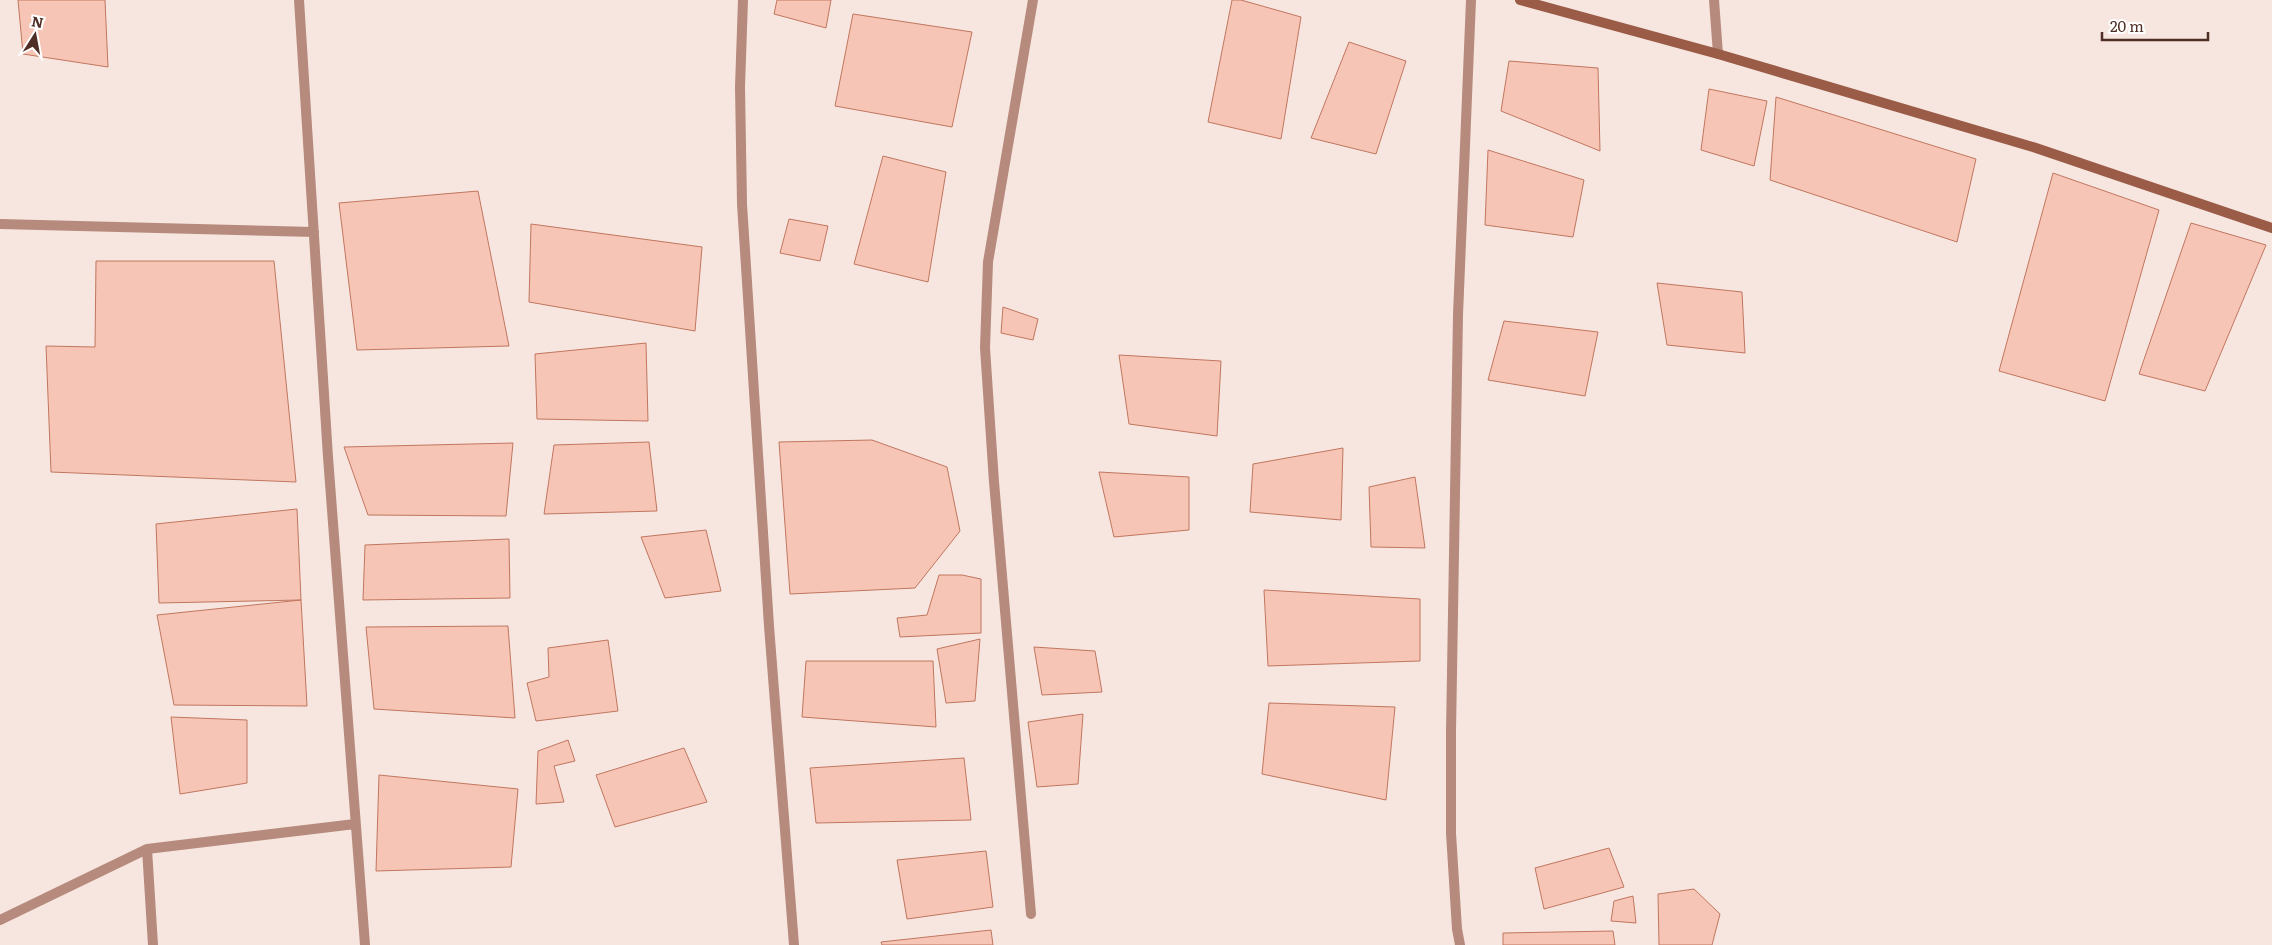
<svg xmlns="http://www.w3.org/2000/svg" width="2272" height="945" font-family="Literata,serif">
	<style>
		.building { fill: #f6c5b5; stroke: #c1765f }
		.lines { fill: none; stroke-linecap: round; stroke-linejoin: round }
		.street { stroke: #b68a7c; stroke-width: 10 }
		.secondary { stroke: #9a5b47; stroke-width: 10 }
	</style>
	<rect width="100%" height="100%" fill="#f7e6e0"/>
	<!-- building -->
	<path class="building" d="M18,0H105L108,67L23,54Z
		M777,0H831L826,28L774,14Z
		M1232,0H1241L1301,17L1281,139L1208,122Z
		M853,14L972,32L952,127L835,106Z
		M1349,42L1406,61L1376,154L1311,138Z
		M1509,61L1598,68L1600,151L1501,111Z
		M1709,89L1767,101L1754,166L1701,150Z
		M1776,97L1976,159L1957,242L1770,180Z
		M1488,150L1584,180L1573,237L1485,225Z
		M883,156L946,172L928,282L854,264Z
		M2053,173L2159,210L2105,401L1999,371Z
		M478,191L509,346L357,350L339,203Z
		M789,219L828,226L820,261L780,253Z
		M2191,223L2266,245L2205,391L2139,374Z
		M531,224L702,247L695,331L529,302Z
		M96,261H274L296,482L51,472L46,346L95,347Z
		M1657,283L1742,292L1745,353L1667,345Z
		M1003,307L1038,319L1033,340L1001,333Z
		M1504,321L1598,332L1585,396L1488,380Z
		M646,343L648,421L537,419L535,354Z
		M1119,355L1221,361L1217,436L1129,424Z
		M872,440L947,467L960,531L915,588L790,594L779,442Z
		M649,442L657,511L544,514L554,445Z
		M513,443L506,516L368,515L344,447Z
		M1343,448L1341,520L1250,512L1253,464Z
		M1099,472L1189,477V530L1114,537Z
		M1415,477L1425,548L1371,547L1369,487Z
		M297,509L301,600L159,603L156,524Z
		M706,530L721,591L665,598L641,537Z
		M509,539L510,598L363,600L365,545Z
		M939,575H962L981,579V633L900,637L897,618L927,615Z
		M1264,590L1420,599V661L1268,666Z
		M301,600L307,706L174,705L157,615Z
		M508,626L515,718L374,709L366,627Z
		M980,639L975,701L946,703L937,649Z
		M608,640L618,711L536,721L527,683L549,677L548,648Z
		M1034,647L1095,651L1102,692L1042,695Z
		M806,661H933L936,727L802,717Z
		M1269,703L1395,707L1386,800L1262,774Z
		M1083,714L1078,784L1037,787L1028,722Z
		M171,717L247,720V783L180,794Z
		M568,740L575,761L554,766L564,802L536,804L538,751Z
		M684,748L707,802L615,827L596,775Z
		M964,758L971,820L816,823L810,768Z
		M379,775L518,789L511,867L376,871Z
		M1609,848L1624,887L1544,909L1535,868Z
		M986,851L993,907L907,919L897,860Z
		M1694,889L1720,914L1712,945H1659L1658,894Z
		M1633,896L1636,923L1611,921L1614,901Z
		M991,930L993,945H882L881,942Z
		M1613,931L1615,945H1503V933Z"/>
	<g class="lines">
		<!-- street -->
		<path class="street" d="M299,0L328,457L365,945
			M743,0L740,87L742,204L769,626L794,945
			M1714,0L1718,54
			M0,224L314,232
			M147,849L153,945
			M1031,914L994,482L985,348L988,262L1033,0
			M0,920L147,849L355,824
			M1460,945L1457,929L1451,833V732L1458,315L1471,0"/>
		<!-- secondary -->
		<path class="secondary" d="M1520,0L1718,54L2036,148L2272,228"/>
	</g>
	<!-- north arrow -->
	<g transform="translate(35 35) rotate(11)" stroke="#ffffff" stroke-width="4" paint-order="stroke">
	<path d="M0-4L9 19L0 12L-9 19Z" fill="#4f2f25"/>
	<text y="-8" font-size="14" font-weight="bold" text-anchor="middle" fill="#4f2f25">N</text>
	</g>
	<!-- scale -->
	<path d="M2102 32v8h106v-8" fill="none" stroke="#4f2f25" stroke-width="2.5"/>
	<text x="2110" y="32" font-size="15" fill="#4f2f25" stroke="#ffffff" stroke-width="4" paint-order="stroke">20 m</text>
</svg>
